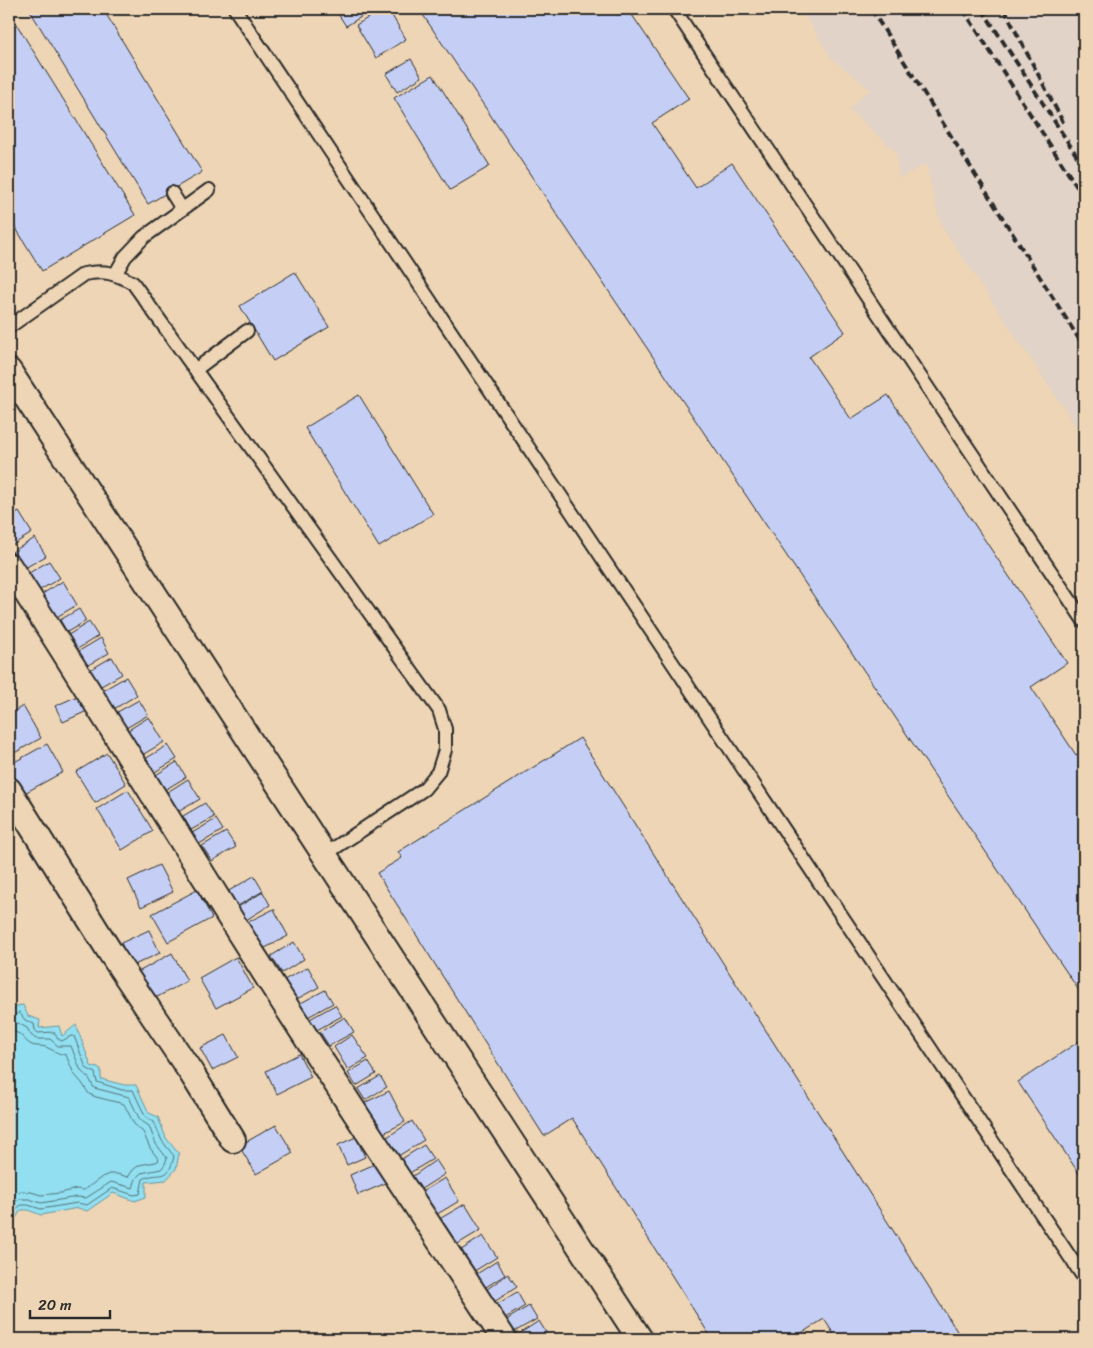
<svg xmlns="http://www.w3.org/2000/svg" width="1093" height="1348" font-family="Sriracha,sans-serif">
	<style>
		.built { fill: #e1d3c8 }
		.water { fill: #91dff0; stroke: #6897a1 }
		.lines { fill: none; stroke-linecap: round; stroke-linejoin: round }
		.shore { stroke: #54737a; stroke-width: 1 }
		.building { fill: #c5cff6; stroke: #2b2b2b }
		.lane-casing { stroke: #2b2b2b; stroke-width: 16 }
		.street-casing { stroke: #2b2b2b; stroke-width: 28 }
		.lane { stroke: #edd5b5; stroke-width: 12 }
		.street { stroke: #edd5b5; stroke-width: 24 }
		.rail { stroke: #2b2b2b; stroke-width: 4; stroke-dasharray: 8 4; stroke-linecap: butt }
	</style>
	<rect width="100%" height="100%" fill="#edd5b5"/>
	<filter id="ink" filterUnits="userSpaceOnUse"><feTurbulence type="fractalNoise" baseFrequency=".02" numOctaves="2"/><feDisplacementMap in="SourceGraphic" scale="10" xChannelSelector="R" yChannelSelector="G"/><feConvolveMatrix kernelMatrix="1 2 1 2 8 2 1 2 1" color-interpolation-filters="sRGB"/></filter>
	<g filter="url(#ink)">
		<!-- built -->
		<path class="built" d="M801,9H1084V438L943,228L938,214L926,164L899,178L896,152L849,109L870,89L832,59Z"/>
		<!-- water -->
		<path class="water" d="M23,1005L28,1016L40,1020L39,1028L59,1026L62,1036L76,1025L91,1066L101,1069V1079L124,1085H136L149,1113L158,1117L166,1138L179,1154L176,1169L166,1180L146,1182V1197L135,1201L113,1193L87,1211L78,1208L41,1215L28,1210H21L16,1218L9,1222V1012L11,1013L16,1006Z"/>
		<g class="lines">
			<!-- shore -->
			<path class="shore" d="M9,1018L13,1017L19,1012L25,1020L34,1024L35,1030L38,1033L54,1032L58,1039L62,1041L71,1036H74L86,1068L95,1073L97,1082L122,1090H133L145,1116L154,1122L162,1141L174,1156C168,1184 160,1170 143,1179L140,1194L134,1195L112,1188L87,1205L77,1203L41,1209L28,1205H21L9,1216
				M9,1024L18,1023L27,1028L31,1035L36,1039H50L58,1046H71L81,1071L89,1078L94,1088L129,1097L140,1120L149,1126L156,1144L167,1158L165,1164L161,1169L141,1173L136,1178L133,1188L111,1182L86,1198L77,1197L41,1203L29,1199H20L13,1202L9,1209
				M9,1032C24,1031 20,1039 32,1045C37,1047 43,1045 48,1048C55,1051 58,1054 66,1055L74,1074L82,1083L89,1094L96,1097L124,1104L134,1124L143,1132L150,1148L159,1160L156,1162L139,1165L133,1170L128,1177L117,1174H109L102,1177L84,1190L76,1189L61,1193L41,1195L31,1192L21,1191L9,1196"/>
		</g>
		<!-- building -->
		<path class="building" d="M29,9H103L202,172L148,204Z
			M335,9H374L346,26Z
			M383,9H388L406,39L376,58L356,25Z
			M419,9H628L689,99L652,123L696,188L732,163L845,332L809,357L851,419L888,395L1067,663L1031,687L1076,755L1084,750V998Z
			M9,12L135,215L42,271L9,217Z
			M411,59L422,77L397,92L386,74Z
			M433,75L490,166L450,190L394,98Z
			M295,272L329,327L273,361L240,306Z
			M359,395L433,514L379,547L305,428Z
			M19,512L32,533L9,547V518Z
			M35,538L46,556L23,569L12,552Z
			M49,561L60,578L35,593L24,576Z
			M63,581L77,605L53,619L39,596Z
			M79,609L86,621L67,632L60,620Z
			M89,622L98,636L71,653L62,639Z
			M101,638L109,653L83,668L74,654Z
			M112,657L122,674L96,689L85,673Z
			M126,677L137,695L109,712L98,693Z
			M80,695L87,711L63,722L55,706Z
			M139,700L148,715L121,731L112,715Z
			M23,706L41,738L9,756V714Z
			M149,717L164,742L137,758L122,734Z
			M580,738L962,1339H837L824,1319L792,1339H712L572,1118L544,1136L377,873L402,858L398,852Z
			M47,744L63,772L21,795L9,772V765Z
			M168,745L177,759L153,773L145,759Z
			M107,753L126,784L95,803L76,772Z
			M177,762L186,777L163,791L154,776Z
			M188,779L200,799L178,812L166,793Z
			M128,790L153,831L122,850L97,809Z
			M205,803L214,817L191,830L183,816Z
			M216,819L223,830L199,844L192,833Z
			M226,832L236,847L212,861L202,846Z
			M159,865L173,892L141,907L128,880Z
			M254,876L263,891L236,907L227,892Z
			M197,890L212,918L168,942L152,914Z
			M263,892L270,905L246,920L238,907Z
			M274,909L288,936L263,949L248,922Z
			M149,930L160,953L132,966L121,943Z
			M294,942L304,959L282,973L271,956Z
			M172,953L187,981L146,1003L131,976Z
			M236,957L253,988L216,1008L199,978Z
			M308,967L319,987L295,1000L284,980Z
			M325,990L333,1003L306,1018L299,1004Z
			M335,1005L342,1016L315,1031L308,1020Z
			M345,1017L354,1032L329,1046L320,1032Z
			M226,1035L238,1057L212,1070L200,1048Z
			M352,1035L368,1058L348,1070L334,1047Z
			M1084,1038V1181L1018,1082Z
			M299,1054L311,1077L277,1094L266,1071Z
			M368,1061L376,1074L356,1086L348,1073Z
			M380,1076L387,1087L365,1100L358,1089Z
			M389,1091L405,1122L378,1136L362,1104Z
			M412,1121L424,1140L395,1158L384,1139Z
			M276,1125L293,1153L256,1174L239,1146Z
			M356,1137L365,1157L347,1165L338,1145Z
			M424,1145L433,1159L408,1174L400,1160Z
			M436,1160L445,1174L418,1191L410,1178Z
			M377,1163L386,1183L358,1195L350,1175Z
			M445,1178L459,1201L434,1216L420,1193Z
			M465,1204L481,1230L451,1248L436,1221Z
			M483,1236L497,1257L468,1275L455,1254Z
			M497,1261L505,1275L481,1290L472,1277Z
			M508,1274L517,1287L491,1304L483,1292Z
			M517,1292L525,1306L502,1320L494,1306Z
			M529,1306L537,1319L514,1332L506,1320Z
			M539,1321L550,1339H515L514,1337Z"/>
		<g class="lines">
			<defs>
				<path id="lane" d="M235,9L1084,1278
					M674,9L1084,621
					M172,193L182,209
					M116,273L125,257L144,237L209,190
					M9,327L84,274C105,270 115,273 133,283L439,710L445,729V750L438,772L424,789L324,855
					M195,370L247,331"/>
				<path id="street" d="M9,371L640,1339
					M9,566C94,697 175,832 259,964C339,1090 422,1214 504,1339
					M9,790L110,952L192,1074L233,1140"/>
			</defs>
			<!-- lane casing -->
			<use href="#lane" class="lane-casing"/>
			<!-- street casing -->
			<use href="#street" class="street-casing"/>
			<!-- lane -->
			<use href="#lane" class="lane"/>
			<!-- street -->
			<use href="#street" class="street"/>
			<!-- rail -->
			<path class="rail" d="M871,9L1084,347
				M963,9L1084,198
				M982,9L1084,167
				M1004,9L1064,124"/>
		</g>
	</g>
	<!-- margin -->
	<rect width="1093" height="1348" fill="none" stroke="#edd5b5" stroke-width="30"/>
	<rect x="15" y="15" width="1063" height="1318" fill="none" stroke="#2b2b2b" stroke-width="2" filter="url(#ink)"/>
	<!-- scale -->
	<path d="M30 1310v8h80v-8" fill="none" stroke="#2b2b2b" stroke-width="2.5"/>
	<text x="38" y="1310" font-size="15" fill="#2b2b2b" stroke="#edd5b5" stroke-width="4" paint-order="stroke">20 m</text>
</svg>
